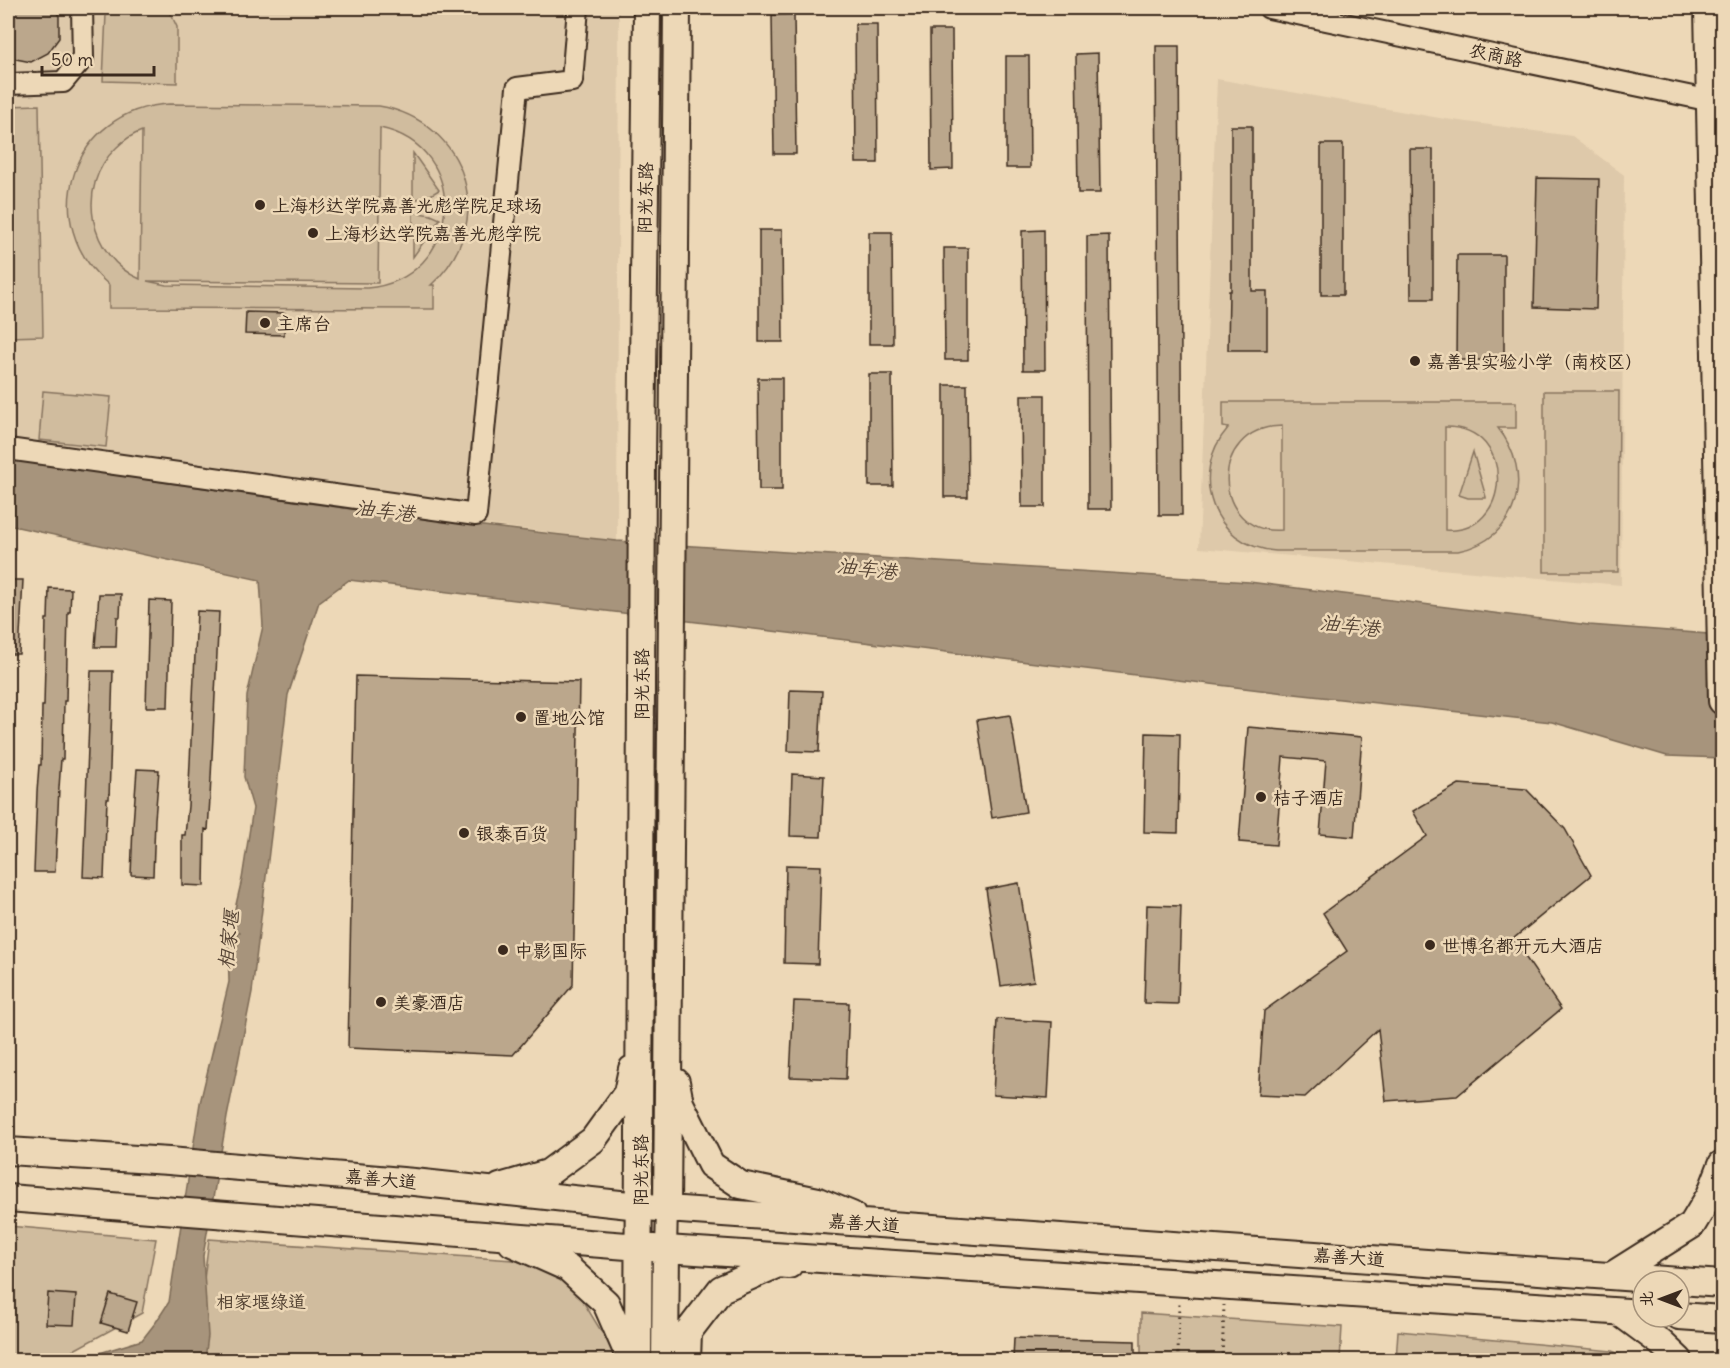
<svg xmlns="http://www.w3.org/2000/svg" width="1730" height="1368" font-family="Delius,'LXGW WenKai TC',sans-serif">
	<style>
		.built { fill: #dec9aa }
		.green { fill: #d0bc9e; stroke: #86735e; stroke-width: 1.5; fill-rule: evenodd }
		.water { fill: #a7947b; stroke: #7c6a56; stroke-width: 1.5 }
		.building { fill: #bba78c; stroke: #3b2a1e; stroke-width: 1.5 }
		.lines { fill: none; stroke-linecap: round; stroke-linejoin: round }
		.minor-casing { stroke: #3b2a1e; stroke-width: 24 }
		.major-casing { stroke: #3b2a1e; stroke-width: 30 }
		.path { stroke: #3b2a1e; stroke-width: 3; stroke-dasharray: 1.5 4.5; stroke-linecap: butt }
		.minor { stroke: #edd8b7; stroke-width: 20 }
		.major { stroke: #edd8b7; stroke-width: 26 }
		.poi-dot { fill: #3b2a1e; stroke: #edd8b7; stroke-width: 2 }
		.labels { text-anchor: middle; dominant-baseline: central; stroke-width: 5; stroke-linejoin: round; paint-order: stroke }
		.street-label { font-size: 18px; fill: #3b2a1e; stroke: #edd8b7 }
		.poi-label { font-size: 18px; fill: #3b2a1e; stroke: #edd8b7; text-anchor: start }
		.park-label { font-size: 18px; fill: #514031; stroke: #edd8b7 }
		.water-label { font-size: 20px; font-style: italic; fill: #564435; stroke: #edd8b7 }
	</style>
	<rect width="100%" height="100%" fill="#edd8b7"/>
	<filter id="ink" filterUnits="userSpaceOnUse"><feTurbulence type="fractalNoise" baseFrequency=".0167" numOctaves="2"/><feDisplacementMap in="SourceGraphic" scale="12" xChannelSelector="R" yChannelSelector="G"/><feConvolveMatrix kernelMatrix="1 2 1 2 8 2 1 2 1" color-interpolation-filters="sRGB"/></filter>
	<g filter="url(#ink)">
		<!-- built -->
		<path class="built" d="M8,8H619L617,541L249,494L8,459Z
			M1217,79L1445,119L1572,136L1624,175L1621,585L1199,548Z"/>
		<!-- green -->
		<path class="green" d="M122,8H168L177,27V83L103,81L106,14Z
			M169,104L379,106C468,121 499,224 431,285H434V309L109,308V285C34,223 72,109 169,104ZM380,128C473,147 463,280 367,288L166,285L147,281L378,283ZM142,131L140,278V279C89,257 75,187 116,148C123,141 133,134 142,131Z
			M39,105L43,336L8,337V106Z
			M413,153L439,190L429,196L413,200Z
			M413,212L431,215L440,219L413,257Z
			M43,391L111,397L106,447L39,440Z
			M1544,391H1619L1618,572H1544Z
			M1223,402H1516V428H1498C1535,474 1519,539 1458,551H1276C1212,546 1188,474 1228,428L1223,427ZM1282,426V530C1212,536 1206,427 1282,426ZM1445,427C1518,426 1512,536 1445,530Z
			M1473,452L1486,497V498H1468L1459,495Z
			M8,1226L156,1239L142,1313L72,1351V1360H8Z
			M209,1239L513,1260L546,1269L575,1288L612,1349L614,1360H194Z
			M1141,1313L1342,1327L1340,1360H1141Z
			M1398,1331L1612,1351L1627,1357L1628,1360H1396Z"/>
		<!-- water -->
		<path class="water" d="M8,459C210,489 413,520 617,541L1249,582L1589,625L1722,635V758L1667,756L1552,722L1285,693L349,580L319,602L288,695L252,992L227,1117L203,1256L208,1336L205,1359L203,1360H83V1358L142,1340L156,1322L169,1302L200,1103L229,982L228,941L240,932L231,926L242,879L253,808L244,777L247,696L263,626L260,580L8,525Z"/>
		<!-- building -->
		<path class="building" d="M8,8H54L59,16V38L48,53L31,62L16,59L8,52Z
			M794,14L796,154H774L772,15Z
			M855,24H877L878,163H856Z
			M930,30H952L953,169L931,170Z
			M1156,46H1179L1182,515H1159Z
			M1098,53L1100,193H1078L1076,54Z
			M1006,56H1029L1030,168H1006Z
			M1231,126H1252V291H1267V350H1228L1229,291H1231Z
			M1321,144H1343V295H1321Z
			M1410,149H1433V299H1411Z
			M1537,178L1599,179L1596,309L1534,307Z
			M759,230H782L783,342H759Z
			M1044,230L1045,370H1023L1022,231Z
			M869,232H892L893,344H869Z
			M1109,235L1111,509H1088L1087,236Z
			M944,248H968V360H945Z
			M1457,255H1504V360H1456Z
			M246,312L285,313L284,335L245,334Z
			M869,374H892L893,486H869Z
			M758,378H782V490H759Z
			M944,385H967L968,497H944Z
			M1021,395H1045V507H1022Z
			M8,580H23L19,654H8Z
			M49,588L71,589L70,612H68L66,701H64L63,759H61L59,788L55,872H34L37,792L39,765H41L42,706H44L46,619H48Z
			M99,594H121L120,617H117L116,647H95Z
			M149,600L171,601L168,707H146Z
			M197,611L219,612L210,798L208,830L205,829L204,886L182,885V835H185L188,806Z
			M91,671H113L109,799H107L104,878L83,877Z
			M356,676L579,682L573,985L513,1055L348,1048Z
			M790,690L822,691L819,752L788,751Z
			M1010,715L1026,812L992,818L977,720Z
			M1248,727L1362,737L1354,837L1320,834L1326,761L1283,757L1276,845L1239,842Z
			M1146,733L1180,734L1178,833L1144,832Z
			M137,769L159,770L155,819L153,876L131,875L133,825Z
			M792,774L824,776L821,837L790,836Z
			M1459,784L1526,789L1565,829L1591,875L1513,939L1561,1009L1457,1096L1386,1101L1378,1029L1305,1097L1258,1095L1264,1011L1347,951L1323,913L1427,836L1413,811Z
			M786,865L821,866L818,964L784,963Z
			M1019,883L1034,981L1001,986L986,889Z
			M1147,905L1181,906L1178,1004L1144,1003Z
			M794,1001L849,1003L846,1079L790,1077Z
			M997,1019L1052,1022L1048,1098L993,1095Z
			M48,1293L76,1295L74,1325L46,1324Z
			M110,1294L137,1302L128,1331L101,1323Z
			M1014,1338L1135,1341V1360H1013Z"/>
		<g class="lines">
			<defs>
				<path id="minor" d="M1269,8L1721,103
					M8,84L63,82L83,58L82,8
					M8,449L476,515L517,88L572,81L578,8
					M666,1249L667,1209"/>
				<path id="major" d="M1708,8L1722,701
					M676,1082L680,1103L711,1165L741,1185L818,1201L852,1215
					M8,1151L169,1161L414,1182L667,1209L1722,1284
					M500,1187L548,1173L593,1140L627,1093L632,1069
					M8,1198L666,1249L1643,1313
					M667,1209L677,8
					M512,1243L568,1268L606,1303L626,1349L629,1360
					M1611,1276L1692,1225L1710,1195L1722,1164
					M1619,1312L1661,1343L1679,1360
					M1679,1316L1722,1319
					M638,1360L642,462L647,8
					M665,1360L666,1249
					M687,1360L688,1332L721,1289L778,1264L789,1265"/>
			</defs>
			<!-- minor casing -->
			<use href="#minor" class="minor-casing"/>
			<!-- major casing -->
			<use href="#major" class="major-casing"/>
			<!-- path -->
			<path class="path" d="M1178,1360L1179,1302
				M1222,1360L1224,1305"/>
			<!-- minor -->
			<use href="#minor" class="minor"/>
			<!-- major -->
			<use href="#major" class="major"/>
		</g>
	</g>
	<!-- markers -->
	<g class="poi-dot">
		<circle cx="260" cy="205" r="6"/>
		<circle cx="313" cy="233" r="6"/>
		<circle cx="265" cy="323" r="6"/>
		<circle cx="1415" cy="361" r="6"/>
		<circle cx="521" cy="717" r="6"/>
		<circle cx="1261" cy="797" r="6"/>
		<circle cx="464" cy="833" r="6"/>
		<circle cx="1430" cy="945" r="6"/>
		<circle cx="503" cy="950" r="6"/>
		<circle cx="381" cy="1002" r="6"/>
	</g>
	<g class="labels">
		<!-- street labels -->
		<g class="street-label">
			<text transform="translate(1496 55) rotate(12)">农商路</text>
			<text transform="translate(645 198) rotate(-89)">阳光东路</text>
			<text transform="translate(641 684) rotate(-90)">阳光东路</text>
			<text transform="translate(640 1170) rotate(-90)">阳光东路</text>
			<text transform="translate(381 1179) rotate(5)">嘉善大道</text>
			<text transform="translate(864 1223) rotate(4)">嘉善大道</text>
			<text transform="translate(1349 1257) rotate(4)">嘉善大道</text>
		</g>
		<!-- poi labels -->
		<g class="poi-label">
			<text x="272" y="205">上海杉达学院嘉善光彪学院足球场</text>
			<text x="325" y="233">上海杉达学院嘉善光彪学院</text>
			<text x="277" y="323">主席台</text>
			<text x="1427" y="361">嘉善县实验小学（南校区）</text>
			<text x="533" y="717">置地公馆</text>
			<text x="1273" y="797">桔子酒店</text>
			<text x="476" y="833">银泰百货</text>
			<text x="1442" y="945">世博名都开元大酒店</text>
			<text x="515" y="950">中影国际</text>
			<text x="393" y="1002">美豪酒店</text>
		</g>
		<!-- park labels -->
		<g class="park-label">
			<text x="261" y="1301">相家堰绿道</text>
		</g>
		<!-- water labels -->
		<g class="water-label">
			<text transform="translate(385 510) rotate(7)">油车港</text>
			<text transform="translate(867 568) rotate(7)">油车港</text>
			<text transform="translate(1350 625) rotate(7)">油车港</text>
			<text transform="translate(228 940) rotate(-84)">相家堰</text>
		</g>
	</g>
	<!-- margin -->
	<rect width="1730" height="1368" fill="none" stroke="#edd8b7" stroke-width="30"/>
	<rect x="15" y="15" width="1700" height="1338" fill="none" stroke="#3b2a1e" stroke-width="2" filter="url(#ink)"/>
	<!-- north arrow -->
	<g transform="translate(1661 1299) rotate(270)"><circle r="28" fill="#edd8b7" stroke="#a6927a" stroke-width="1.5"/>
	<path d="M0-4.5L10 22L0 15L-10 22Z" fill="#3b2a1e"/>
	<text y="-9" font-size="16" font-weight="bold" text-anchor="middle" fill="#3b2a1e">北</text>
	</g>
	<!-- scale -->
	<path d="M42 66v9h112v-9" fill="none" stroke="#3b2a1e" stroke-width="3"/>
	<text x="51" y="66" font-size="18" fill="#3b2a1e" stroke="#edd8b7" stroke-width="4.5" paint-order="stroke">50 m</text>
</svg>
